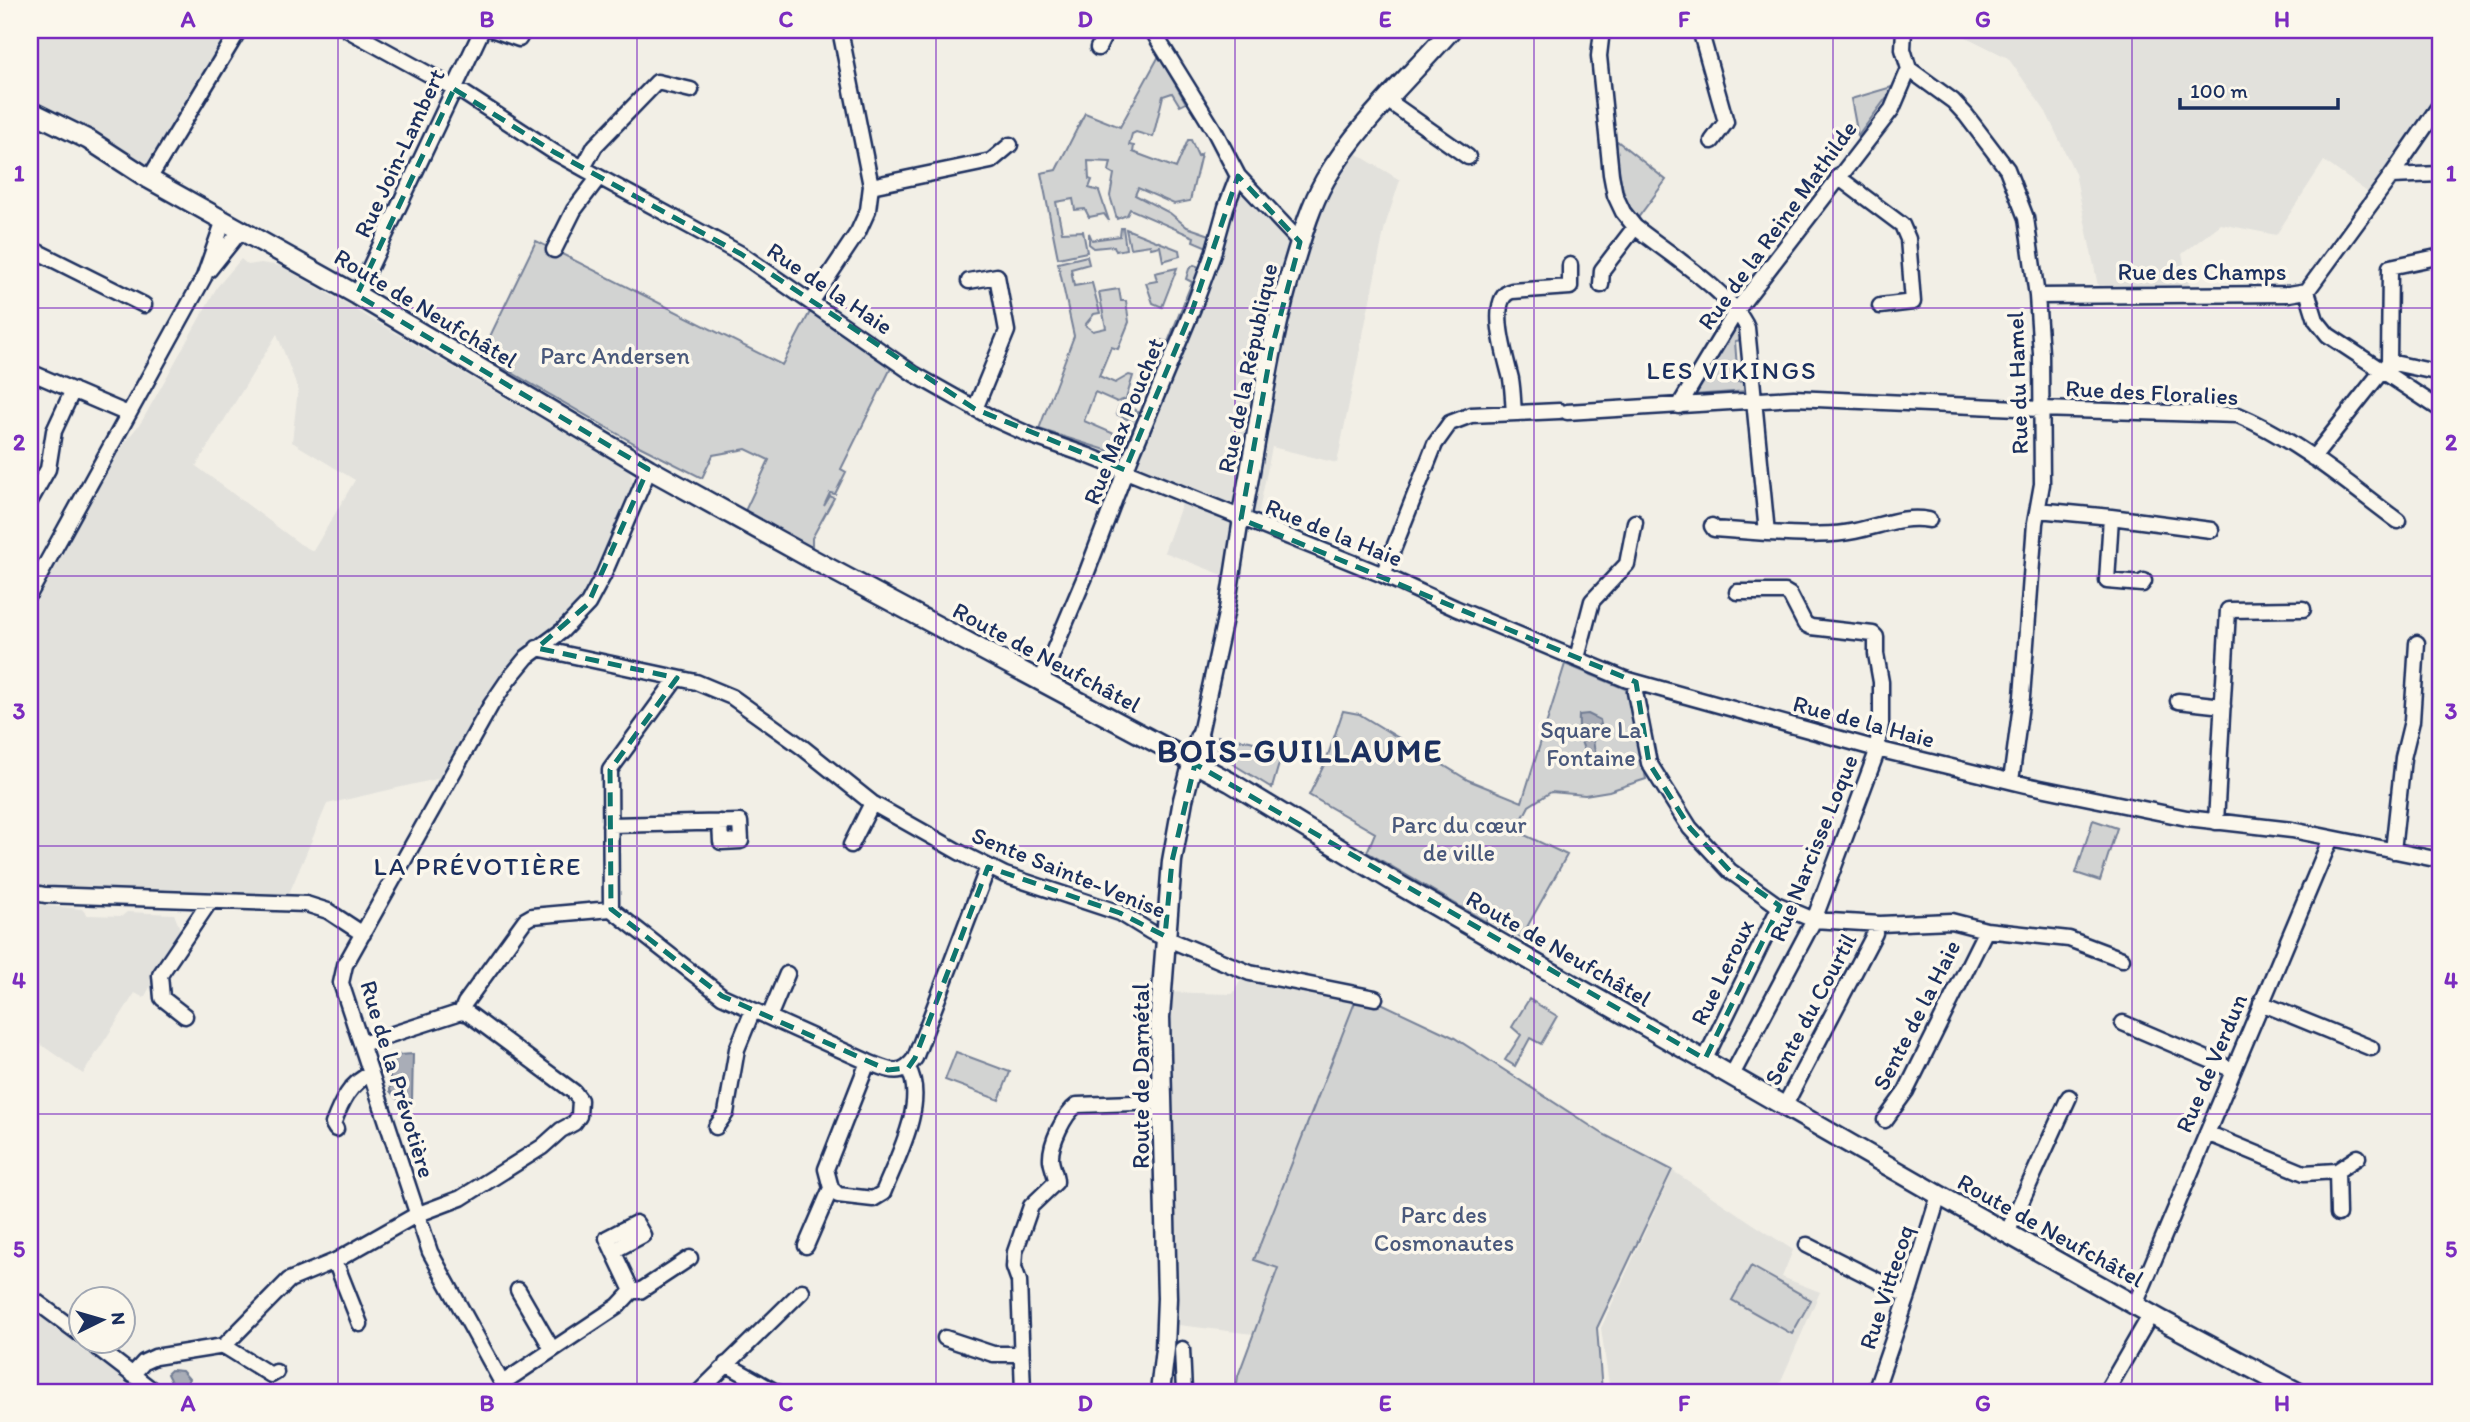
<svg xmlns="http://www.w3.org/2000/svg" width="2470" height="1422" font-family="Itim,sans-serif">
	<style>
		.built { fill: #e2e1dc; fill-rule: evenodd }
		.green { fill: #d2d3d2; stroke: #768198; stroke-width: 2 }
		.water { fill: #a9adb7; stroke: #707b93; stroke-width: 2 }
		.lines { fill: none; stroke-linecap: round; stroke-linejoin: round }
		.minor-casing { stroke: #1b2f5e; stroke-width: 19 }
		.major-casing { stroke: #1b2f5e; stroke-width: 23 }
		.minor { stroke: #fbf7ec; stroke-width: 14 }
		.major { stroke: #fbf7ec; stroke-width: 18 }
		.marked { fill: none; stroke: #0f766e; stroke-width: 5; stroke-dasharray: 14 9; stroke-linejoin: round }
		.grid { fill: none; stroke: #7b2cbf; stroke-width: 2; stroke-opacity: 0.55 }
		.labels { text-anchor: middle; dominant-baseline: central; stroke-width: 7; stroke-linejoin: round; paint-order: stroke }
		.street-label { font-size: 24px; fill: #1b2f5e; stroke: #fbf7ec }
		.park-label { font-size: 24px; fill: #49587b; stroke: #fbf7ec }
		.neighbourhood-label { font-size: 26px; letter-spacing: 2px; fill: #1b2f5e; stroke: #fbf7ec }
		.district-label { font-size: 32px; font-weight: bold; letter-spacing: 2px; fill: #1b2f5e; stroke: #fbf7ec }
		.neatline { fill: none; stroke: #7b2cbf; stroke-width: 2.5 }
		.grid-label { font-size: 23px; text-anchor: middle; font-weight: bold; fill: #7b2cbf }
	</style>
	<rect width="100%" height="100%" fill="#f2efe6"/>
	<filter id="ink" filterUnits="userSpaceOnUse"><feTurbulence type="fractalNoise" baseFrequency=".0143" numOctaves="2"/><feDisplacementMap in="SourceGraphic" scale="14" xChannelSelector="R" yChannelSelector="G"/><feConvolveMatrix kernelMatrix="1 2 1 2 8 2 1 2 1" color-interpolation-filters="sRGB"/></filter>
	<g filter="url(#ink)">
		<!-- built -->
		<path class="built" d="M30,30H231L151,166L30,98Z
			M1966,30H2440V97L2370,194L2324,161L2276,235L2221,224L2182,254L2189,285L2098,286L2075,173L2046,112L2008,58L1964,36Z
			M1221,142L1239,173L1299,243L1347,148L1400,180L1385,226L1337,463L1272,447L1259,511L1248,521L1233,579L1164,552L1188,487L1131,465L1190,322L1226,174L1211,147Z
			M241,259L248,265L261,263L281,266L629,470L635,487L583,601L571,615L511,666L495,684L441,778L327,804L288,896L79,890L30,882V612L112,459L142,421L217,287ZM277,334L298,389L292,442L355,480L313,551L300,544L196,466Z
			M30,904L82,909L87,915L122,916L127,912L174,914L181,931L144,998L135,993L83,1074L30,1037Z
			M1244,974L1358,998L1254,1260L1278,1268L1253,1334L1170,1324L1161,992L1233,994Z
			M1673,1171L1793,1250L1782,1277L1820,1292L1776,1392H1610L1601,1328Z
			M30,1297L80,1337V1342H86L150,1392H30Z"/>
		<!-- green -->
		<path class="green" d="M1159,56L1186,103L1180,106L1172,93L1163,96L1153,137L1136,132L1132,134L1129,145L1134,146L1133,152L1176,168L1188,140H1191L1198,156L1201,154L1190,201L1174,204L1138,188L1135,195L1170,213L1187,227L1210,235V246L1207,247L1193,241L1194,237L1130,209L1127,215L1117,219L1110,196L1114,174L1109,171L1111,162L1088,161L1089,179L1092,180L1089,188L1099,191L1109,221L1104,214L1089,217L1085,209L1075,210L1073,199L1056,202L1062,232L1083,231L1087,252L1058,258L1041,173L1056,170L1085,113L1120,127Z
			M1895,86L1858,136L1851,99Z
			M1616,140L1666,180L1637,219C1620,197 1618,167 1616,140Z
			M1121,228H1123L1126,249L1116,251L1114,246L1094,248L1089,244V233L1092,240L1120,236Z
			M1126,229L1179,250L1180,256L1163,261L1160,246L1151,248L1150,245L1130,248Z
			M536,241L782,365L810,312L894,362L841,469L846,472L835,494L830,493L824,506L830,496L834,498L812,538V548L744,513L769,460L746,449L713,455L702,478L639,446L481,355Z
			M1087,256L1089,264L1071,269L1074,286L1092,283L1100,313L1094,314L1085,325L1093,331L1106,328L1099,292L1119,289L1121,301H1126L1129,322L1118,349L1111,347L1099,376L1115,383L1129,375L1133,376L1126,399L1117,402L1095,392L1084,421L1121,437L1129,420L1116,414L1119,406L1128,403L1139,414L1128,442L1109,451L1039,429L1074,336L1058,263Z
			M1194,265L1199,267L1197,281L1166,353L1158,349L1161,340L1168,342L1192,282L1186,279L1189,269Z
			M1177,268L1162,307L1153,303L1146,283L1157,281L1155,273Z
			M1742,327L1743,340L1735,341L1738,382L1747,381L1748,391L1692,395L1730,330Z
			M1565,664L1628,690L1631,695L1646,779L1609,791L1585,795L1551,792L1529,806L1516,831L1567,855L1521,938L1487,919L1485,921L1367,852L1375,833L1309,795L1326,761L1343,711L1359,714L1468,780L1522,802Z
			M1218,736L1250,741L1283,750L1272,788L1228,761L1218,748Z
			M2093,820L2117,828L2100,881L2076,873Z
			M1529,999L1557,1016L1541,1044L1530,1038L1515,1066L1505,1060L1521,1035L1512,1027Z
			M1355,1002H1379L1453,1037L1603,1134L1672,1170L1597,1328L1602,1392H1236L1238,1376L1278,1268L1254,1260Z
			M956,1052L1010,1072L999,1100L945,1080Z
			M1751,1266L1811,1300L1792,1334L1732,1300Z"/>
		<!-- water -->
		<path class="water" d="M1588,714L1600,720L1601,725L1596,727C1591,741 1594,751 1600,764L1598,766C1581,757 1578,732 1579,715Z
			M413,1054L412,1101L397,1099L390,1091V1067L398,1055Z
			M171,1370L182,1371L189,1379L182,1392H173L168,1389L172,1384L167,1374Z"/>
		<g class="lines">
			<defs>
				<path id="minor" d="M348,30L465,94L554,152L599,177L741,254L914,374L992,418L1032,436L1089,456L1383,575L1455,608L1625,679L1877,749L2026,785L2187,818L2292,830L2440,860
					M494,30L519,39L524,30
					M1152,30L1214,130L1238,176L1300,242
					M1602,30L1599,56L1611,174L1615,195L1623,212L1635,227C1665,251 1733,294 1747,328L1767,533C1796,534 1826,537 1855,531C1881,526 1903,515 1929,520
					M1700,30L1726,122L1712,141
					M1904,30L1903,49L1909,69L1953,101L1966,115L2007,169L2026,218L2037,296L2041,353L2042,484L2035,523L2022,697L2011,781
					M1098,48L1107,30
					M1387,100L1468,157
					M583,168L595,146L657,82L691,90
					M2391,176L2440,174
					M1838,177L1902,225L1908,239L1913,302L1880,306
					M149,179L239,30
					M871,186L991,161L1010,145
					M30,248L144,305
					M554,250L574,210L599,177
					M209,270L242,229
					M969,281L997,276L1007,331L975,409
					M1601,285L1602,270L1635,227
					M2307,291L2316,320L2328,335L2440,409
					M357,295L482,30
					M2037,296L2289,294L2307,291L2391,176L2440,105
					M812,301L858,232L868,210L871,186L840,30
					M2389,362L2440,373
					M30,372L128,414
					M1679,406L1737,310L1892,109L1909,69
					M1567,412L1794,398L2040,409L2238,415C2297,440 2347,483 2398,521
					M1514,413C1513,402 1513,391 1511,379C1507,362 1486,297 1512,291L1570,287V265
					M2313,458L2389,362L2390,267L2437,257
					M30,501L48,469L54,431L73,390
					M2038,510L2111,517L2107,581L2142,584L2144,581
					M2111,517L2211,530
					M1712,526L1714,529L1767,533
					M1383,575L1435,444L1450,423L1471,415L1559,411
					M30,593L204,277L224,220
					M537,648L696,682L732,697L802,747L872,803L959,852L1005,875L1120,913L1151,932L1250,973L1375,998
					M1577,658L1592,601L1627,564L1635,522
					M1041,681L1087,572L1130,459L1193,308L1212,257L1226,207L1238,176
					M1636,682L1635,692L1649,763L1690,828L1730,871L1776,904L1814,920L1880,924L1951,921L1986,930L2069,939L2122,959
					M2178,701L2223,706
					M1199,738L1227,609L1241,519
					M2216,822L2228,610L2303,609
					M610,825L740,822L741,841L721,842L720,822
					M851,845L872,803
					M2393,851L2403,758L2412,721L2417,643
					M30,892L45,895L306,904L328,911L363,934
					M611,909L722,996L868,1062C888,1070 901,1078 915,1058L988,867
					M2261,1003L2371,1048
					M461,1012L465,1003L525,920L532,916L611,909L610,770L677,678
					M185,1016L162,998L160,975L210,901
					M769,1017L787,974
					M2123,1023L2233,1070
					M1705,1059L1780,906
					M868,1062L826,1169L831,1188L838,1195L873,1199L883,1193C896,1160 928,1102 908,1068
					M1732,1075L1814,920L1875,757L1881,724V682L1876,654V637L1873,634L1811,627L1805,624L1790,595L1785,592H1737
					M1785,1105L1875,933
					M1885,1120L1906,1091L1986,930
					M716,1127L726,1113L737,1049L753,1010
					M336,1129L333,1124C341,1103 350,1082 371,1074
					M2207,1133L2304,1173L2337,1171L2358,1157
					M2337,1171L2338,1214
					M2007,1233L2069,1097
					M1807,1245L1908,1296
					M806,1246L831,1188
					M335,1261L360,1324
					M518,1290L552,1349
					M632,1291H640L690,1258
					M30,1297L80,1334
					M2135,1305L2331,838
					M945,1338L993,1354H1022
					M90,1342L155,1392
					M224,1346L271,1375L276,1372
					M1182,1349L1184,1392
					M726,1364L776,1392
					M132,1375L144,1362L155,1357L224,1346L289,1280L335,1261L416,1215L461,1198L542,1147L561,1130L574,1123L579,1116L580,1100L574,1092L469,1014L461,1012L362,1044
					M504,1382L618,1306L632,1291L607,1238L636,1223L643,1235L613,1251
					M507,1392L430,1252L341,983L345,965L491,705L508,680L527,657L562,631L588,604L603,576L649,469
					M699,1392L802,1291
					M1023,1392L1019,1281L1014,1267L1015,1252L1031,1206L1056,1182C1056,1174 1052,1168 1051,1160C1050,1144 1064,1114 1077,1105L1163,1102
					M1875,1392L1908,1296L1939,1195
					M2106,1392L2151,1314"/>
				<path id="major" d="M30,111L89,140L149,179L357,295L649,469L810,558L1230,782L1401,886L1939,1195L2163,1321L2297,1392
					M1241,519C1259,432 1268,344 1295,259C1303,232 1311,205 1325,180C1358,124 1409,78 1451,30
					M1160,1392L1165,1349L1167,1298L1160,1017L1172,861L1183,800L1199,738"/>
			</defs>
			<!-- minor casing -->
			<use href="#minor" class="minor-casing"/>
			<!-- major casing -->
			<use href="#major" class="major-casing"/>
			<!-- minor -->
			<use href="#minor" class="minor"/>
			<!-- major -->
			<use href="#major" class="major"/>
		</g>
	</g>
	<!-- marked area -->
	<path class="marked" d="M454,89L554,152L741,254L975,409L1125,470L1193,308L1238,176L1300,242L1271,351L1241,519L1636,682L1649,763L1690,828L1730,871L1780,906L1705,1059L1195,764L1172,861L1165,936L1120,913L988,867L915,1058L908,1068L888,1070L722,996L611,909L610,770L677,678L537,648L588,604L648,469L357,295Z"/>
	<!-- grid -->
	<path class="grid" d="M338,30V1392M637,30V1392M936,30V1392M1235,30V1392M1534,30V1392M1833,30V1392M2132,30V1392M30,308H2440M30,576H2440M30,846H2440M30,1114H2440"/>
	<g class="labels">
		<!-- street labels -->
		<g class="street-label">
			<text transform="translate(399 153) rotate(-65)">Rue Join-Lambert</text>
			<text transform="translate(1777 225) rotate(-54)">Rue de la Reine Mathilde</text>
			<text x="2202" y="271">Rue des Champs</text>
			<text transform="translate(830 288) rotate(34)">Rue de la Haie</text>
			<text transform="translate(426 308) rotate(31)">Route de Neufchâtel</text>
			<text transform="translate(1247 368) rotate(-78)">Rue de la République</text>
			<text transform="translate(2017 383) rotate(-92)">Rue du Hamel</text>
			<text transform="translate(2152 392) rotate(3)">Rue des Floralies</text>
			<text transform="translate(1123 421) rotate(-68)">Rue Max Pouchet</text>
			<text transform="translate(1334 532) rotate(22)">Rue de la Haie</text>
			<text transform="translate(1047 657) rotate(28)">Route de Neufchâtel</text>
			<text transform="translate(1864 721) rotate(15)">Rue de la Haie</text>
			<text transform="translate(1813 848) rotate(-68)">Rue Narcisse Loque</text>
			<text transform="translate(1069 872) rotate(22)">Sente Sainte-Venise</text>
			<text transform="translate(1559 948) rotate(30)">Route de Neufchâtel</text>
			<text transform="translate(1722 972) rotate(-64)">Rue Leroux</text>
			<text transform="translate(1810 1009) rotate(-62)">Sente du Courtil</text>
			<text transform="translate(1916 1015) rotate(-63)">Sente de la Haie</text>
			<text transform="translate(2211 1063) rotate(-67)">Rue de Verdun</text>
			<text transform="translate(1140 1076) rotate(-90)">Route de Darnétal</text>
			<text transform="translate(398 1079) rotate(73)">Rue de la Prévotière</text>
			<text transform="translate(2051 1230) rotate(29)">Route de Neufchâtel</text>
			<text transform="translate(1886 1287) rotate(-72)">Rue Vittecoq</text>
		</g>
		<!-- park labels -->
		<g class="park-label">
			<text x="615" y="355">Parc Andersen</text>
			<text x="1591" y="729">Square La<tspan x="1591" dy="28">Fontaine</tspan></text>
			<text x="1459" y="824">Parc du cœur<tspan x="1459" dy="28">de ville</tspan></text>
			<text x="1444" y="1214">Parc des<tspan x="1444" dy="28">Cosmonautes</tspan></text>
		</g>
		<!-- neighbourhood labels -->
		<g class="neighbourhood-label">
			<text x="1732" y="370">LES VIKINGS</text>
			<text x="478" y="866">LA PRÉVOTIÈRE</text>
		</g>
		<!-- district labels -->
		<g class="district-label">
			<text x="1300" y="751">BOIS-GUILLAUME</text>
		</g>
	</g>
	<!-- margin -->
	<rect width="2470" height="1422" fill="none" stroke="#fbf7ec" stroke-width="77"/>
	<!-- north arrow -->
	<g transform="translate(102 1320) rotate(85)"><circle r="33" fill="#fbf7ec" stroke="#a1a7b3" stroke-width="2"/>
	<path d="M0-5L12 26L0 18L-12 26Z" fill="#1b2f5e"/>
	<text y="-10" font-size="19" font-weight="bold" text-anchor="middle" fill="#1b2f5e">N</text>
	</g>
	<!-- scale -->
	<path d="M2180 98v10h158v-10" fill="none" stroke="#1b2f5e" stroke-width="3.5"/>
	<text x="2190" y="98" font-size="21" fill="#1b2f5e" stroke="#fbf7ec" stroke-width="5" paint-order="stroke">100 m</text>
	<rect x="38" y="38" width="2394" height="1346" class="neatline"/>
	<g class="grid-label">
		<text x="188" y="27">A</text>
		<text x="487" y="27">B</text>
		<text x="786" y="27">C</text>
		<text x="1085" y="27">D</text>
		<text x="1385" y="27">E</text>
		<text x="1684" y="27">F</text>
		<text x="1983" y="27">G</text>
		<text x="2282" y="27">H</text>
		<text x="19" y="181">1</text>
		<text x="2451" y="181">1</text>
		<text x="19" y="450">2</text>
		<text x="2451" y="450">2</text>
		<text x="19" y="719">3</text>
		<text x="2451" y="719">3</text>
		<text x="19" y="988">4</text>
		<text x="2451" y="988">4</text>
		<text x="19" y="1257">5</text>
		<text x="2451" y="1257">5</text>
		<text x="188" y="1411">A</text>
		<text x="487" y="1411">B</text>
		<text x="786" y="1411">C</text>
		<text x="1085" y="1411">D</text>
		<text x="1385" y="1411">E</text>
		<text x="1684" y="1411">F</text>
		<text x="1983" y="1411">G</text>
		<text x="2282" y="1411">H</text>
	</g>
</svg>
